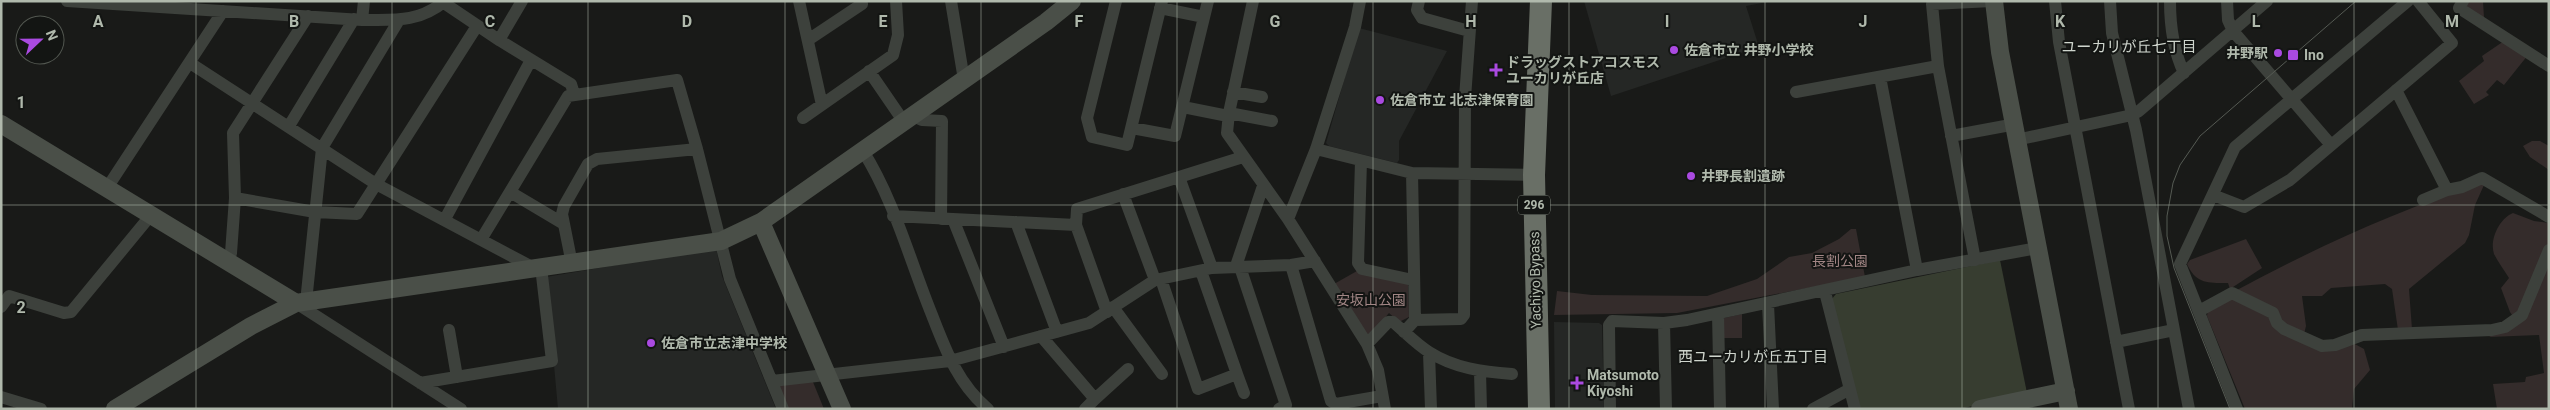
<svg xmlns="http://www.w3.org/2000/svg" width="2550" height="410" font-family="Roboto,'Noto Sans JP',sans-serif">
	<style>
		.built { fill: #252725 }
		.green { fill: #342c2b }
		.water { fill: #373d30 }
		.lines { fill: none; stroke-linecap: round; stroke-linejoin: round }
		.street { stroke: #3d413c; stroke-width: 12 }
		.secondary { stroke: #4a4f48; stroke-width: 18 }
		.highway { stroke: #696f66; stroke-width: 22 }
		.tram { stroke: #555a53; stroke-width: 1 }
		.grid { fill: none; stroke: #b0b9ac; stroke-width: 1; stroke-opacity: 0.55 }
		.poi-dot { fill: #aa4ae1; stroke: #131513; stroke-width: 2 }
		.labels { text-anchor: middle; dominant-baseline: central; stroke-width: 4; stroke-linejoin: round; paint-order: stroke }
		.shield { fill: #131513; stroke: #81887e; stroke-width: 1 }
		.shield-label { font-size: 12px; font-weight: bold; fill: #b0b9ac }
		.poi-label { font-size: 14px; font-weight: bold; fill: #b0b9ac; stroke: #131513; text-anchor: start }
		.park-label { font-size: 14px; fill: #a28685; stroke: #131513 }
		.street-label { font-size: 14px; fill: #b0b9ac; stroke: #131513 }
		.neighbourhood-label { font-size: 15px; fill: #cfd5cd; stroke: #131513 }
		.grid-label { font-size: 16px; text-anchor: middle; font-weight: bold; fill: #b0b9ac; stroke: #131513; stroke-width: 4; stroke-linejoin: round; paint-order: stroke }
	</style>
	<rect width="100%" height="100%" fill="#191a18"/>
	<!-- built -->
	<path class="built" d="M1584,1H1773L1746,6L1759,47L1611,96Z
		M1359,28L1447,51L1399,141V160L1397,163L1329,146L1326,143Z
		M716,248L722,276L776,409H558L546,277Z
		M1554,322L1599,323L1602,325L1604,409H1555Z"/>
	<!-- green -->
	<path class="green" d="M2468,1H2483L2484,18L2465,6Z
		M2504,41L2528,55L2504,85L2497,80L2486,92L2489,95L2474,104L2459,81L2484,61L2482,56Z
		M2532,141H2540L2549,146V170L2530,157L2523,146Z
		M2482,183L2484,185L2475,205L2469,235L2465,243L2409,289L2412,329L2398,330L2392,289L2385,284L2331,288L2322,296H2302L2306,326L2304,334L2283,325L2237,290C2317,247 2396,211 2482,183Z
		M2513,213L2534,221L2549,223V409H2497L2493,384L2525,382L2526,377L2544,373L2539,335L2489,337L2517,322L2510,312L2501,288L2509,278C2504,270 2498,262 2494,254C2489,239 2500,218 2513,213Z
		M1851,229H1856L1865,277L1677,313L1554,315L1557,291L1592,295L1707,296L1757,279L1789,257L1812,253L1839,239Z
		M2246,239L2262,268L2230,289L2228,283C2208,283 2196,284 2187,264L2190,260Z
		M1357,271L1408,284L1409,317L1399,322L1389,313L1370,335L1366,336L1334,284Z
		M2230,297L2271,315L2314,347L2353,343L2364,349L2370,370L2354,389L2352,409H2245L2207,316L2208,310Z
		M1742,314V338H1722L1724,318Z
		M813,382L824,409H787L779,384Z"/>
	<!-- water -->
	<path class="water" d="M2000,260L2027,393L1960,409H1860L1831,300L1836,294Z"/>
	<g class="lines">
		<!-- street -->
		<path class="street" d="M67,1L362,20C394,20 418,23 445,1
			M441,1L499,40L571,84L574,94
			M799,1L822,105
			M951,1L964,80
			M1116,1L1087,118L1092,137L1127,145L1162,1
			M1253,1L1229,113L1227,133L1288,219L1367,344L1378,370L1385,409
			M1419,1L1417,10L1422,18L1469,31
			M2055,1L2059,42L2129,409
			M2110,1L2112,33L2136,130L2189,409
			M2170,1C2170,26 2173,50 2184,73
			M2227,1L2228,20L2233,31L2331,145
			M2463,1L2459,8L2549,66
			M1160,8L1204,17
			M362,20L364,1
			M499,40L522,1
			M808,40L862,4L861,1
			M190,63L376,184L534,268
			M869,71L904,122
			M1880,77L1917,270
			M2396,90L2447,190L2462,187L2482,178L2549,217
			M1233,92L1262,97
			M1796,92L1938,66
			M1183,107L1228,116
			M1229,113L1272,121
			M913,116L922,120L942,121L941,219
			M803,118L893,55L898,35L896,1
			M289,126L354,19
			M1132,128L1175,136L1208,1
			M1951,136L2005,126
			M2016,140L2132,115L2139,111L2267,1
			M697,149L730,279L783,409
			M1316,149L1412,173L1534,175
			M863,151C894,200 910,261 932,315C946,351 958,384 988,409
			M1361,161L1358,263L1362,269L1413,280
			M1412,173L1415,320
			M1179,177L1212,268
			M107,188L223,11
			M510,192L564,224
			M1123,194L1155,280
			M2213,195L2244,207L2290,180L2452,43L2418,1
			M235,198L315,212L357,214L477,26
			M2423,200L2447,190
			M893,216L1076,225
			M445,219L531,60
			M953,219L1004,347
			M1288,219L1316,149L1355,27L1360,1
			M1016,222L1057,332
			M482,238L568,96L677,80L697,149L597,159L588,164L564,206L562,214L572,264
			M1975,260L1938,66L1932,4L1992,1
			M228,262L231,253L235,198L233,133L308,16
			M1291,265L1331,401L1336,404L1382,396
			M1236,266L1263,186
			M1240,267L1286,405L1279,409
			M1161,279L1198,389L1237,374L1201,271
			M1825,292L1855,409
			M306,302L322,148L399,20
			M296,303L461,409
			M1768,304L1773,409
			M1,307L9,296L64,313L71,312L151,215
			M1113,307L1162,374
			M2199,311L2232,293L2273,313L2277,323L2284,329L2322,346L2335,345L2362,335L2492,330L2505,327L2522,315L2549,250
			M1107,312L1076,225L1077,209L1243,157
			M1718,314L1720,409
			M1664,323L1666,409
			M449,330L457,377
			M1404,332L1415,320L1461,319L1464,315L1465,98L1472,1
			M1041,336L1095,399L1128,369
			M2116,342L2174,330
			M1367,344L1388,322H1393C1405,332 1416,344 1429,352C1454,368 1483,372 1512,374
			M1429,353L1431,409
			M1480,372L1481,409
			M1237,374L1244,393
			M772,381L950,361L1089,323L1155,280L1212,268L1291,265L1315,261
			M420,383L552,361L541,267
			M1,397L41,409
			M1085,409L1095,399
			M1610,409L1609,325L1612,321L1664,323L1687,320L1917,270L2037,248
			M1813,409L1850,389
			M2237,409L2180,264L2235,147L2408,1"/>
		<!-- secondary -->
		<path class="secondary" d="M1994,1L2000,52L2069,409
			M1,124L296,303
			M761,222L842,409
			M115,409L251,326L296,303L721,241L761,222L1046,22L1072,1
			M1980,409L2066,391"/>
		<!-- highway -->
		<path class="highway" d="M1539,409L1534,175L1541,1"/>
		<!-- tram -->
		<path class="tram" d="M2230,409L2174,268L2167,236V216L2173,183L2180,165L2200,136L2356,1"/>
	</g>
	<!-- grid -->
	<path class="grid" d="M196,1V409M392,1V409M588,1V409M785,1V409M981,1V409M1177,1V409M1373,1V409M1569,1V409M1765,1V409M1962,1V409M2158,1V409M2354,1V409M1,205H2549"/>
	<!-- markers -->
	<g class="poi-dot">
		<circle cx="1674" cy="50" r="5"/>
		<circle cx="2278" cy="53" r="5"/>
		<rect x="2287" y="49" width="12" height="12" rx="2.5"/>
		<path d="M1493.5 62.5h5v5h5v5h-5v5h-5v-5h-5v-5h5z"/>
		<circle cx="1380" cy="100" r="5"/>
		<circle cx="1691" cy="176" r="5"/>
		<circle cx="651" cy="343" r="5"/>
		<path d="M1574.5 375.5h5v5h5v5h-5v5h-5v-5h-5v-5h5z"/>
	</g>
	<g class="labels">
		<!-- shield labels -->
		<rect class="shield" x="1518" y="195.5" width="32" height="19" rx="4"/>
		<g class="shield-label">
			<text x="1534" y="205">296</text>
		</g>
		<!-- poi labels -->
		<g class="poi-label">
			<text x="1684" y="50">佐倉市立 井野小学校</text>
			<text x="2268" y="53" text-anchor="end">井野駅</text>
			<text x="2304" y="55">Ino</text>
			<text x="1506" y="62">ドラッグストアコスモス<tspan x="1506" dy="16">ユーカリが丘店</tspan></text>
			<text x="1390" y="100">佐倉市立 北志津保育園</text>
			<text x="1701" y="176">井野長割遺跡</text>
			<text x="661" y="343">佐倉市立志津中学校</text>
			<text x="1587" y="375">Matsumoto<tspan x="1587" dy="16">Kiyoshi</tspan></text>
		</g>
		<!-- park labels -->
		<g class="park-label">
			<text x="1840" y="261">長割公園</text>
			<text x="1371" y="300">安坂山公園</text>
		</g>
		<!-- street labels -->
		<g class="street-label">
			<text transform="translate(1535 280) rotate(-91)">Yachiyo Bypass</text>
		</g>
		<!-- neighbourhood labels -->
		<g class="neighbourhood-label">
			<text x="2129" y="47">ユーカリが丘七丁目</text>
			<text x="1753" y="357">西ユーカリが丘五丁目</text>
		</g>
	</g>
	<g class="grid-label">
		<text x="98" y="27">A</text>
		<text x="294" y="27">B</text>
		<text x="490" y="27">C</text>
		<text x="687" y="27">D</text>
		<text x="883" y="27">E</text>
		<text x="1079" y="27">F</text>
		<text x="1275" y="27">G</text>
		<text x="1471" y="27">H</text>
		<text x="1667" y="27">I</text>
		<text x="1863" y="27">J</text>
		<text x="2060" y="27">K</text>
		<text x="2256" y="27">L</text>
		<text x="2452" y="27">M</text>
		<text x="21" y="108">1</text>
		<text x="21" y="313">2</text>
	</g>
	<!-- border -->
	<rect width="2550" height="410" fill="none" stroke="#b0b9ac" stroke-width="5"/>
	<!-- north arrow -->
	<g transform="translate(40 40) rotate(68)"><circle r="24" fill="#131513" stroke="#525750"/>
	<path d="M0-4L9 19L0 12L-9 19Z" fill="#aa4ae1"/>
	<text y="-8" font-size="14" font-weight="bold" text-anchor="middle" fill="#b0b9ac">N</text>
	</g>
</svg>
